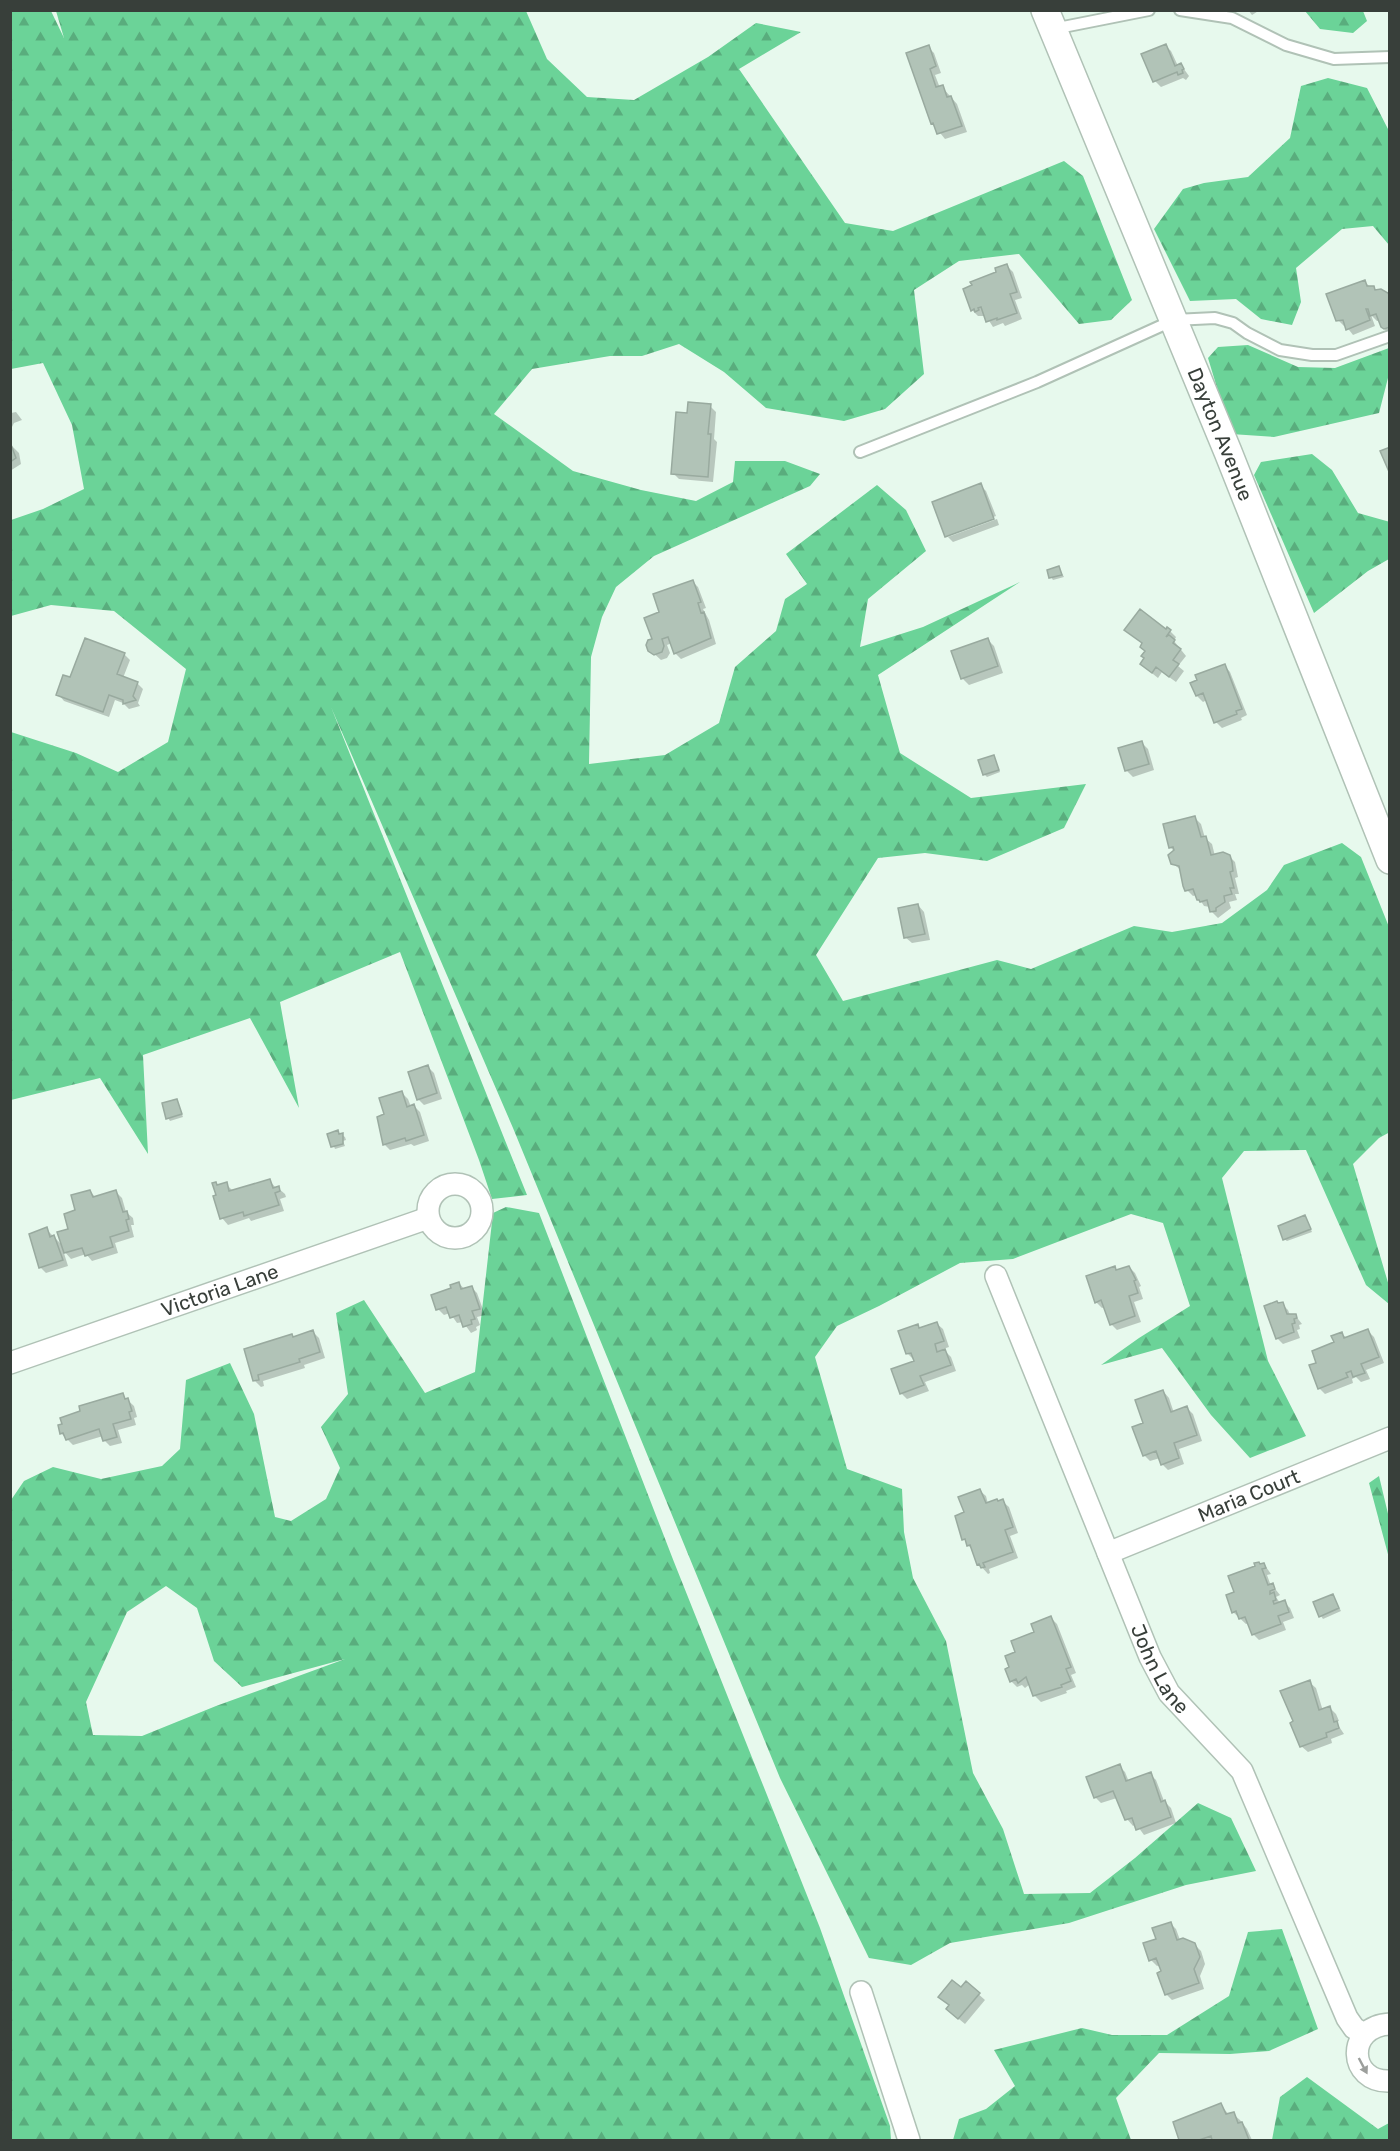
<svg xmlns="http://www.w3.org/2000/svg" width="1400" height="2151" font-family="Rubik,sans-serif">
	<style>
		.forest { fill: url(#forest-firs); fill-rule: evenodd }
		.shadow { fill: #0003 }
		.building { fill: #b1c3b7; stroke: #99aa9f; stroke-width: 1.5 }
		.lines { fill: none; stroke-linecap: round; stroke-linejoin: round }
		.service-casing { stroke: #b0c2b6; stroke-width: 14 }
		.minor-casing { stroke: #b0c2b6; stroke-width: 24 }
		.tertiary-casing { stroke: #b0c2b6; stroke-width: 30 }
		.service { stroke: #fff; stroke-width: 10 }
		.minor { stroke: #fff; stroke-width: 21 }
		.tertiary { stroke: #fff; stroke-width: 27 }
		.oneway { fill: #9c9f9c }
		.labels { text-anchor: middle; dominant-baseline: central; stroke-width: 6; stroke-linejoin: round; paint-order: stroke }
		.street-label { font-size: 20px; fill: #383f3a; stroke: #e7f9ed }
	</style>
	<defs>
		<pattern id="forest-firs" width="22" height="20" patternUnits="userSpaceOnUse" patternTransform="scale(1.5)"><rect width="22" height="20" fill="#6bd398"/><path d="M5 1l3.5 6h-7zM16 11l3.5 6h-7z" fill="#59ad7d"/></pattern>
	</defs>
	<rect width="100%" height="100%" fill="#e7f9ed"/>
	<!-- forest -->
	<path class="forest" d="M11,10L51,11L64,38L56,11H526L547,59L587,97L634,100L708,57L756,23L801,32L739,69L845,223L893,231L1064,161L1083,176L1132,300L1111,320L1079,324L1019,254L959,261L914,290L924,374L885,409L844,421L766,408L724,372L679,344L642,356H610L532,369L494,414L573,471L641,490L696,501L733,482L735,461H785L820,474L810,486L654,556L616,587L602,617L591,657L589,764L665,755L719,723L735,667L776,631L785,599L807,584L786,554L877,485L906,510L926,551L868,599L860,647L923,627L1020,582L878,675L900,753L971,798L1086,784L1064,828L987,861L925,853L878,858L816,955L843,1001L997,960L1031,969L1134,926L1172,932L1222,923L1267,890L1284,865L1342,843L1361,857L1389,927L1390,1132L1379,1138L1353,1164L1389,1286V1304L1366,1285L1306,1150L1244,1151L1222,1178L1268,1361L1306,1436L1250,1458L1211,1415L1162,1348L1101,1365L1139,1338L1190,1306L1163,1223L1131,1214L1013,1259L960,1263L879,1306L837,1326L815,1357L847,1469L902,1489L904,1532L913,1578L946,1641L973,1773L1003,1829L1024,1894L1090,1893L1135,1858L1198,1803L1231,1818L1256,1871L1186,1885L1069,1923L950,1943L911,1965L869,1958L780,1778L513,1128L331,707L527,1195L492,1199L479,1160L400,952L280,1002L299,1108L250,1018L143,1055L148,1154L100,1078L11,1100V732L76,753L118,772L168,742L186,669L114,611L51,605L11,616V520L43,509L84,489L72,425L43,363L11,369Z
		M1305,11H1363L1367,21L1353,33L1320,29Z
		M1328,78L1367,88L1389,131V245L1373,226L1342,229L1296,268L1301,302L1292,325L1261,319L1236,299L1190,301L1154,229L1183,189L1204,183L1248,177L1290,138L1301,86Z
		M1248,345L1298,367L1335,368L1389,348V374L1379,413L1274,437L1231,434L1208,358L1218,347Z
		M1312,454L1332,470L1358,513L1390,522L1389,559L1368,571L1314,613L1254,475L1261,462Z
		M506,1207L539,1213L674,1562L820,1928L890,2126L891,2140H11V1500L24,1481L53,1467L101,1479L162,1466L180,1449L186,1380L230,1363L254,1414L275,1517L291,1521L326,1499L340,1468L321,1427L348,1394L336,1313L364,1300L425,1393L475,1372L493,1213ZM166,1586L197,1608L214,1661L242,1687L345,1659L216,1706L142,1736L93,1735L86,1702L127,1612Z
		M1379,1476L1389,1518V1558L1369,1483Z
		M1282,1929L1318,2029L1269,2051L1230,2054L1159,2053L1116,2098L1131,2140H953L959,2119L986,2109L1015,2086L994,2050L1082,2028L1112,2035H1167L1229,1996L1248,1932Z
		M1307,2077L1378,2129L1389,2123V2140H1272L1280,2097Z"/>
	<!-- shadow -->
	<path class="shadow" d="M1248,10H1260L1252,15Z
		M1165,45L1171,51L1178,66L1181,65L1189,76L1186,80L1183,78L1161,87L1155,81L1143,55Z
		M928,47L934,53L941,73L935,75L940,88L942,87L957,104L967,132L945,139L932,123Z
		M1007,266L1013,272L1022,298L1015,300L1022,319L1005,326L1003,323L993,327L986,316H978L972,310Z
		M1365,282L1370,287L1390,297V334L1382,327L1380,321H1377L1371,315L1375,326L1353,335L1346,326H1344L1338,320Z
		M710,406L716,412L714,439L717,442L713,482L679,479L673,473L688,415Z
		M10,411L11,413L16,412L22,420L14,423L10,431Z
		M10,444L19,453L21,464L10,471Z
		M980,485L986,491L996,516L948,534V537L934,502Z
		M997,519L999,525L953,542L948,537Z
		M1059,568L1064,577L1053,580L1051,577Z
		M692,581L698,587L706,608L703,609L709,620L716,644L681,659L675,653L672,643L667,645L670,653L667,658L661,660L650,650L661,613Z
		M1166,631H1170L1176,637L1174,641L1186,656L1178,666L1184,671L1176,682L1162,672L1158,678L1148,670Z
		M988,640L994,646L1003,673L969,685L963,679L953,652Z
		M124,654L130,660L123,678L137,683L143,689L138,703L140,706L129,709L123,703L115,700L109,717L64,701L58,694L71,679Z
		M1224,665L1230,672L1247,715L1241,718L1242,720L1222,728L1216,722L1207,700L1203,702L1197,696Z
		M1142,743L1148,749L1154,770L1133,777L1127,771L1120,749Z
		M994,757L1000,772L987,777L984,774Z
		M1195,818L1201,824L1205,838L1212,844L1215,856H1229L1235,862L1238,877L1235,878L1239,894H1235L1237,900L1229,902L1231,908L1218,918L1211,911L1210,907L1204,906L1197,895L1193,896L1187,890L1181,870L1172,863L1174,851L1171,848Z
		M918,905L924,912L930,940L912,943L905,937Z
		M428,1067L434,1073L442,1099L424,1105L418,1099Z
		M402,1093L408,1099L411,1107L414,1106L420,1112L429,1141L414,1146L411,1144L390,1150L384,1144L386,1115Z
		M177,1101L183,1117L170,1121L168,1118Z
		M338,1132L345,1137L346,1140L343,1141L345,1146L335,1149L329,1135Z
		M269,1180L276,1188H278L285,1194L286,1197L280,1199L284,1211L251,1221L249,1218L228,1225L222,1218L216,1184L219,1186L226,1184L232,1190Z
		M90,1191L96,1198L116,1192L122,1198L126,1212L133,1218L134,1225H131L134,1237L115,1243L118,1253L92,1261L86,1254L71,1259L63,1250L68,1266L46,1273L40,1267L46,1229L63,1246L77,1212Z
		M1305,1217L1312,1232L1287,1241L1284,1239Z
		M1114,1267L1118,1271L1129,1267L1135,1273L1141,1286L1139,1287L1143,1299L1134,1302L1141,1322L1117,1330L1111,1324L1105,1307L1102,1308L1096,1302Z
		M459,1283L465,1290L471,1287L477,1293L485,1315L477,1317L480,1325L476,1327L477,1330L471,1333L463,1322L457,1323L450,1313L444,1315L438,1309Z
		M1282,1304L1288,1310L1290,1315H1295L1302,1324L1299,1325L1300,1329L1297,1330L1300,1338L1283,1344L1277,1338L1279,1305Z
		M936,1323L943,1329L949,1347L943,1349L951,1357L956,1371L925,1382L929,1391L907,1399L901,1393L916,1362L908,1354L917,1326L920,1329Z
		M1368,1331L1374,1337L1384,1363L1366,1370L1370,1379L1361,1382L1356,1377L1352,1379L1353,1383L1325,1394L1319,1388L1318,1363L1342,1334L1347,1338Z
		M313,1332L319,1338L325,1358L304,1365L305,1368L263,1381L264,1386L261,1387L255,1381L245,1350L292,1336L294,1338Z
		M1163,1391L1169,1398L1174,1413L1187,1408L1193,1414L1202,1441L1179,1449L1184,1464L1168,1470L1162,1464L1160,1458L1150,1461L1144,1455L1145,1424Z
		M122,1395L134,1406L137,1417L134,1418L136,1425L118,1430L122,1443L110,1446L104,1440L103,1436L73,1445L61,1433Z
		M979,1490L986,1496L988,1504L1002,1501L1009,1507L1018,1533L1010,1536L1018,1558L989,1569L990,1573L988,1574L979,1564L973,1550L968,1545L966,1513Z
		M1264,1564L1271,1574L1267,1575L1271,1586L1272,1585L1280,1595L1276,1597L1280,1603L1284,1602L1290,1608L1294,1618L1283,1622L1286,1630L1259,1640L1253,1634L1249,1623L1246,1624L1233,1612L1236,1593Z
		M1333,1596L1341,1611L1323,1619L1321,1616Z
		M1051,1618L1057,1624L1076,1673L1071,1675L1076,1687L1066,1691L1067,1693L1041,1702L1034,1695L1030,1684L1025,1688L1022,1685L1017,1687L1011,1681V1668L1017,1653Z
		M1309,1682L1316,1688L1323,1711L1330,1708L1336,1714L1339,1721L1336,1722L1344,1734L1331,1739L1332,1743L1308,1752L1301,1746Z
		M1119,1766L1125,1772L1129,1782L1150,1774L1156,1780L1164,1801L1171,1808L1176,1823L1144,1835L1136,1824L1133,1826L1127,1819L1117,1798L1101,1803L1095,1797Z
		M1170,1923L1176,1929L1180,1940L1194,1944L1201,1951L1205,1964L1200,1976L1204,1989L1172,2000L1166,1994L1160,1965L1157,1966L1151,1960L1158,1940Z
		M966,1983L985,2000L965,2024L954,2015L961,1989Z
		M1221,2105L1229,2115L1233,2114L1240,2120L1247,2129L1252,2140H1181L1174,2123Z"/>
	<!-- building -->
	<path class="building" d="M1166,44L1175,66L1181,63L1184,69L1182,70L1183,73L1178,75L1177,72L1153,82L1141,54Z
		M929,45L936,66L930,69L936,87L943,85L947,97L951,96L962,126L937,134L933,123L931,124L906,53Z
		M1007,264L1017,292L1010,294L1017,313L997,320V318L986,322L981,307L978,308L979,310L975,312L974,309L971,311L963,289L972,285L970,282L996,272L995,268Z
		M1365,280L1367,286H1374L1375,290L1381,289L1388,293L1390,296V327L1384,329L1381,327L1376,314L1370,316L1368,309H1366L1370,320L1346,330L1343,320L1336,321L1326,294Z
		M688,402L711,404L708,434H711L708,477L671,474L676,412L687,413Z
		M10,442L16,458L10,462Z
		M1390,447V474L1380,451Z
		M981,483L994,519L945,537L932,502Z
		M1059,566L1062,575L1049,578L1047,570Z
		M693,580L701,602L698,603L701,613L704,612L711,638L674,654L668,637L662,639L664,646L662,652L654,655L648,651L646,645L648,640L652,639L644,618L659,612L653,594Z
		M1140,609L1166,629L1167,627L1171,630L1166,637L1169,635L1175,640L1173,643L1181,649L1173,660L1179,664L1169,677L1156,667L1152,673L1140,664L1144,658L1141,656L1145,651L1140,647L1142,643L1124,630Z
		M85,638L125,653L117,674L138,682L133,696L136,700L123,704V700L109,695L103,712L56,695L63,675L70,677Z
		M988,638L998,666L961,679L951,651Z
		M1225,664L1242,709L1236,711L1237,714L1214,723L1203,693L1196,696L1190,683L1197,680L1195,675Z
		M1142,741L1149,764L1125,771L1118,748Z
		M994,755L999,770L983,775L978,760Z
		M1195,816L1201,837L1206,836L1211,855L1223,852L1230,855L1232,862L1233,871L1230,872L1234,888H1230L1232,894L1224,896L1225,902L1216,908V911L1210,912L1207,900L1200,902L1199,900H1197L1193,889L1185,891L1183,886L1179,866L1171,864L1168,855L1174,850L1173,847L1169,848L1163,824Z
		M918,904L925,934L904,938L898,908Z
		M428,1065L437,1093L417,1100L408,1072Z
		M402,1091L407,1107L414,1104L424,1135L406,1141L405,1138L383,1145L377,1117L384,1114L379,1098Z
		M177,1099L182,1114L166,1119L162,1103Z
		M338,1130L339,1134L343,1133V1144L331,1147L327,1134Z
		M270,1179L273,1188L279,1186L280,1191L275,1193L279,1205L244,1216L243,1212L220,1219L213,1196L216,1195L212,1183L216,1182L217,1185L227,1182L229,1191Z
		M90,1190L93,1197L116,1190L123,1212L127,1211L129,1219L126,1220L129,1231L110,1237L113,1247L85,1256L82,1248L64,1253L57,1232L68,1229L64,1214L75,1210L71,1195Z
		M1305,1215L1311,1229L1283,1240L1278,1226Z
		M47,1227L50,1237L54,1235L63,1260L39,1268L29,1234Z
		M1115,1266L1116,1270L1129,1266L1136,1280L1134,1281L1138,1293L1129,1296L1135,1316L1110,1325L1101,1300L1095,1303L1086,1276Z
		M459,1282L461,1289L472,1286L480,1309L472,1311L475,1319L471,1320L472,1324L463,1327L459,1315L450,1318L446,1307L436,1310L431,1295L451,1288L450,1285Z
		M1277,1301L1278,1303L1283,1302L1287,1314H1296L1297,1318L1294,1319L1295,1323L1292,1324L1294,1332L1276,1339L1264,1306Z
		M937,1322L944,1341L935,1344L937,1352L945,1349L951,1365L920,1376L924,1385L900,1394L891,1369L914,1361L911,1353L906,1354L898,1331L918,1324L919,1328Z
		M1368,1329L1379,1357L1361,1364L1365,1373L1353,1377L1351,1371L1346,1373L1348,1377L1318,1389L1309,1365L1316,1363L1312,1351L1334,1342L1331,1336L1342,1332L1344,1338Z
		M313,1330L320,1352L299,1359L300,1362L258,1375L259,1380L253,1381L244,1349L292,1334L293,1337Z
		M1163,1390L1171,1412L1187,1406L1197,1435L1174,1443L1179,1458L1161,1465L1156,1451L1143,1456L1132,1427L1143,1423L1135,1400Z
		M123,1393L125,1399L128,1398L132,1411L129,1412L131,1419L113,1424L117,1437L103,1441L99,1429L66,1440L63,1433L60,1434L58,1425L62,1424L60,1418L80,1411L79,1406Z
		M980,1489L986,1503L997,1499L998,1501L1003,1499L1013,1527L1005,1530L1013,1552L983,1563L985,1567L981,1568L979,1564L977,1565L970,1545L967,1546L965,1539L962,1540L955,1516L964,1512L958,1497Z
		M1259,1562L1260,1564L1264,1563L1266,1568L1262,1569L1268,1585L1273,1583L1275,1589L1270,1591V1594L1274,1592L1276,1600L1273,1601L1274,1604L1285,1600L1289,1612L1278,1616L1281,1624L1252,1635L1245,1617L1239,1619L1236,1611L1232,1613L1226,1595L1234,1592L1228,1576L1255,1566L1254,1563Z
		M1333,1594L1339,1608L1319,1617L1313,1602Z
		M1051,1616L1071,1667L1066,1669L1071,1681L1061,1685L1062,1687L1033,1696L1026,1677L1018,1683L1016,1679L1010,1682L1005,1669L1009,1667L1005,1656L1015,1652L1011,1641L1034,1632L1031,1624Z
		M1310,1680L1319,1710L1330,1706L1334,1722L1337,1721L1339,1728L1326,1733L1327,1737L1300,1747L1290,1723L1293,1721L1280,1691Z
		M1120,1764L1126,1781L1151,1772L1161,1802L1165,1800L1171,1817L1136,1830L1132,1818L1125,1820L1113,1791L1094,1798L1086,1777Z
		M1171,1922L1177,1940L1183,1938L1195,1943L1200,1957L1194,1969L1199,1983L1165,1995L1157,1973L1161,1971L1156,1958L1149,1961L1143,1943L1156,1939L1152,1928Z
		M952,1980L961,1987L966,1981L980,1993L958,2019L946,2009L949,2005L938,1997Z
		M1221,2103L1226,2114L1234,2112L1238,2123L1242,2122L1249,2140H1212L1211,2136L1199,2140H1179L1173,2122Z"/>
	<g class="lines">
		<defs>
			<path id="service" d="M1180,10L1232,18L1286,45L1334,59L1390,57
				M1053,29L1149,10
				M860,452L1037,382L1174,320L1215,318L1233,323L1247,333L1280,350L1312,355H1336L1390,336"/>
			<g id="minor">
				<circle cx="455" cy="1211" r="27"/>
				<path id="s1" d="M996,1276L1150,1657L1169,1693L1242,1771L1347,2018L1354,2028L1364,2034"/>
				<path id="s2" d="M10,1363L428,1218"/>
				<path id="s3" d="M1108,1553L1390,1438"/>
				<path d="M861,1992L909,2140"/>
				<path d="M1390,2024C1345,2026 1348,2083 1390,2081"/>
			</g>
			<g id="tertiary">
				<path id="s4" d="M1045,10L1228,452L1390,860"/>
			</g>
		</defs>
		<!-- service casing -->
		<use href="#service" class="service-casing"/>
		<!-- minor casing -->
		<use href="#minor" class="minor-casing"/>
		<!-- tertiary casing -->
		<use href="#tertiary" class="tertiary-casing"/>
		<!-- service -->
		<use href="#service" class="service"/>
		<!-- minor -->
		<use href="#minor" class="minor"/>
		<!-- tertiary -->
		<use href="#tertiary" class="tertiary"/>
	</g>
	<!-- one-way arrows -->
	<defs><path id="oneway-solid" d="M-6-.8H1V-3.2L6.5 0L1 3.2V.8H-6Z" transform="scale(1.5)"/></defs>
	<use class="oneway" href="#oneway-solid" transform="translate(1363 2066) rotate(62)"/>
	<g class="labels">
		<!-- street labels -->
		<g class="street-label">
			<text stroke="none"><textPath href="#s4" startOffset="459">Dayton Avenue</textPath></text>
			<text stroke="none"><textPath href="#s2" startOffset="222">Victoria Lane</textPath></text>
			<text stroke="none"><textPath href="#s3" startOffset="152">Maria Court</textPath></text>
			<text stroke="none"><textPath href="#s1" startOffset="426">John Lane</textPath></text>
		</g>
	</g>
	<!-- border -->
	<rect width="1400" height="2151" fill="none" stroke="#383f3a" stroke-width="24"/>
</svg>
